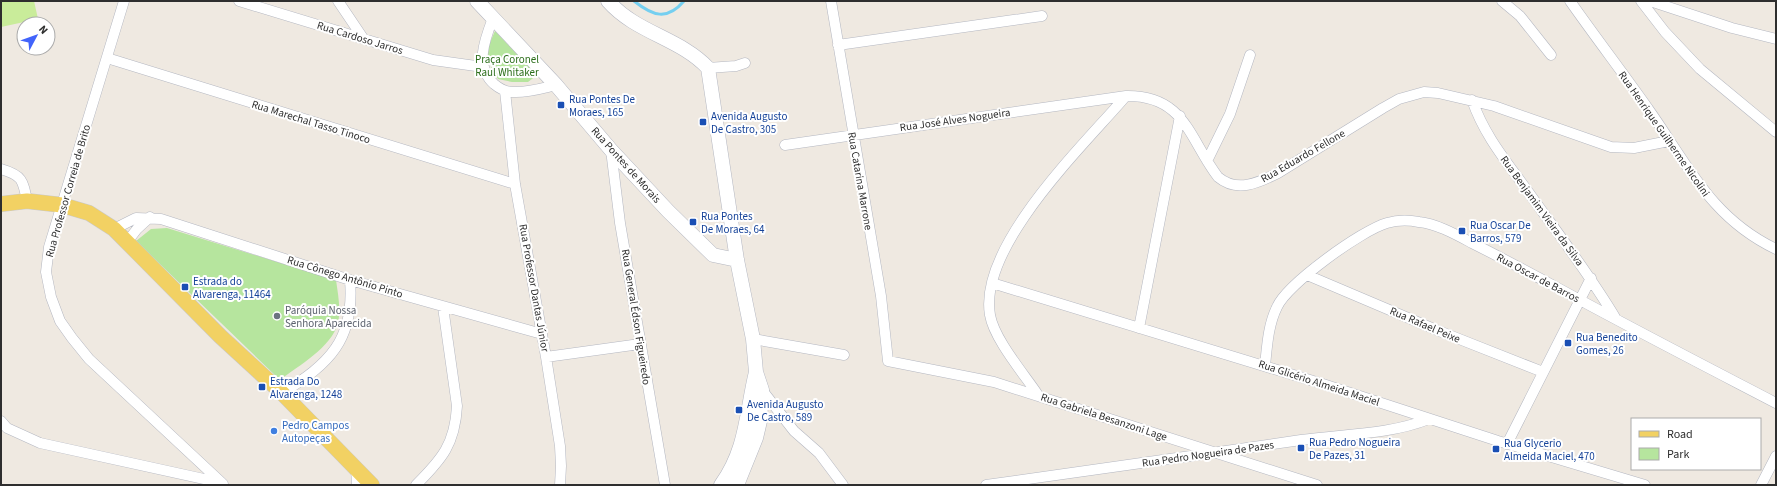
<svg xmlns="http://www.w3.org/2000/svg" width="1777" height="486" font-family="'Source Sans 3',sans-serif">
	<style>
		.green { fill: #b6e59e }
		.pitch { fill: #c9ec9a }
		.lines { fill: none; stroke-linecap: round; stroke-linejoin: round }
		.stream { stroke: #75cff0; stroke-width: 3 }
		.street-casing { stroke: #b4b7c1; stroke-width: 11 }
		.secondary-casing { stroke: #b4b7c1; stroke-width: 15 }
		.primary-casing { stroke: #c9c9c9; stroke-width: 16 }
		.street { stroke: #fff; stroke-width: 10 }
		.secondary { stroke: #fff; stroke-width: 14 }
		.primary { stroke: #f2d163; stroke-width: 15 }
		.transit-dot { fill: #1a4fb4; stroke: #fff; stroke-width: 1.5 }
		.worship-dot { fill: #6b7280; stroke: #fff; stroke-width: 1.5 }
		.shop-dot { fill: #3f7fe0; stroke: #fff; stroke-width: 1.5 }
		.labels { text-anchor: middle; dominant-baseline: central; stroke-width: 4; stroke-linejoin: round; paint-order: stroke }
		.street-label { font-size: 11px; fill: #2e2e2e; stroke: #fff }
		.park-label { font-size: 11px; fill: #2c6e1b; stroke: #fff }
		.transit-label { font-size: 11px; fill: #164399; stroke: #fff; text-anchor: start }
		.worship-label { font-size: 11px; fill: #5b616d; stroke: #fff; text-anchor: start }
		.shop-label { font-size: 11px; fill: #366cbe; stroke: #fff; text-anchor: start }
	</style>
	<rect width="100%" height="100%" fill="#efe9e1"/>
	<!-- green -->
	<path class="green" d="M495,31L537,75L528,82H512L498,79C485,56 484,56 495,31Z
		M167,228L336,280C338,294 341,309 338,323C332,347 298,366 280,380L136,241L151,229Z"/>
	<!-- pitch -->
	<path class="pitch" d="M1,1H34L38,19L1,27Z"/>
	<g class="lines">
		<!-- stream -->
		<path class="stream" d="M634,1C653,16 667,21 684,1"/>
		<defs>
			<path id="street" d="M124,1L49,247L46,272L51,297L60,321L72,338L89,359L223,484
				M239,1L433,60L483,67
				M338,1L363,38
				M831,1L881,296L888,361L994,382L1317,485
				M1502,1L1520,16L1551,55
				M1570,1C1596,38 1623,73 1649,110C1688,165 1711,218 1776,249
				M1641,1L1665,32L1700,69L1776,132
				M1650,1L1732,28L1776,39
				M493,18C485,39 474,66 494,84C500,89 506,92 513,92C527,93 543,88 556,85
				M838,45L1042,16
				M107,58L515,184
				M708,68L736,66L745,63
				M505,91L515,184L546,357L560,446L561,466L560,485
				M1472,100C1485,137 1507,162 1529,193C1559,235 1590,275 1616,319
				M785,145L1126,96C1185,95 1189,139 1218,177C1237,193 1258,183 1278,173L1383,108L1399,99L1424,92L1438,93L1494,106L1611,147L1634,148L1669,141
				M611,150L620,223L665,485
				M1207,161L1230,114L1250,55
				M1,169C22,175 23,180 27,201
				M114,229L136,218L161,219L350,280L542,334
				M127,242L137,229L150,217
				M1307,275L1439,331L1543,372
				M992,283L1323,384L1498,441L1645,485
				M1139,328L1180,116
				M753,339L844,355
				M546,357L640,344
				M1265,366C1267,347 1268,325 1277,307C1287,284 1362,230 1387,223C1397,220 1409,220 1419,222C1437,224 1455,234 1472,243C1500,257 1528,272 1556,287C1629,327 1703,365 1776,403
				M762,390L794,431L819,453L843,485
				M282,393C329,364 355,340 350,280
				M1038,395C1024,374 994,339 990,315C978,246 1084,145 1126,96
				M1,421L7,428L40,443L222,483
				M1507,444L1591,278
				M356,467L357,485
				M416,485C442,459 455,444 457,406L443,307
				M986,485C1091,471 1196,455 1301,440C1343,434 1388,435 1429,419
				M1761,485L1776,456"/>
			<path id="secondary" d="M477,1L556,85L611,150L668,211L713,255L737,260
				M608,1C636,33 680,38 708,68L737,260L753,339L756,372L762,390L760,421L756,438L737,485
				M721,485C747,449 746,413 756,372"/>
			<path id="primary" d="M1,204L27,201L62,205L89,213L114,229L220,336L282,393L372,485"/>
		</defs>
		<!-- street casing -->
		<use href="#street" class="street-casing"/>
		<!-- secondary casing -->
		<use href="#secondary" class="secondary-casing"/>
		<!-- primary casing -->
		<use href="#primary" class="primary-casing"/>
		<!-- street -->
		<use href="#street" class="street"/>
		<!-- secondary -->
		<use href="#secondary" class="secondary"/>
		<!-- primary -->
		<use href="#primary" class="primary"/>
	</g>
	<!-- markers -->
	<g class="transit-dot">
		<rect x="557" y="101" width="8" height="8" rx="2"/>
		<rect x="699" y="118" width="8" height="8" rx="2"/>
		<rect x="689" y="218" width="8" height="8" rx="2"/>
		<rect x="1458" y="227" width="8" height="8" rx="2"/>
		<rect x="181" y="283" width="8" height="8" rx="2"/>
		<rect x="1564" y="339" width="8" height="8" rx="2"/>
		<rect x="258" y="383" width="8" height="8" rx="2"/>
		<rect x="735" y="406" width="8" height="8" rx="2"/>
		<rect x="1297" y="444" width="8" height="8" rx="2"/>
		<rect x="1492" y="445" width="8" height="8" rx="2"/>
	</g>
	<circle class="worship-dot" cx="277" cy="316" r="4"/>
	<circle class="shop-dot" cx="274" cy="431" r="4"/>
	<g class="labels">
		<!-- street labels -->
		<g class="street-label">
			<text transform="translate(360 38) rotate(17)">Rua Cardoso Jarros</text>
			<text transform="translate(955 120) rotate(-8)">Rua José Alves Nogueira</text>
			<text transform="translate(311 122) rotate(17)">Rua Marechal Tasso Tinoco</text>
			<text transform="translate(1664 134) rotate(55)">Rua Henrique Guilherme Nicolini</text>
			<text transform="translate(1303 156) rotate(-30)">Rua Eduardo Fellone</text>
			<text transform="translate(626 165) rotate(48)">Rua Pontes de Morais</text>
			<text transform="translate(860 181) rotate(80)">Rua Catarina Marrone</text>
			<text transform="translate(68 191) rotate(-74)">Rua Professor Correia de Brito</text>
			<text transform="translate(1542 211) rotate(54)">Rua Benjamim Vieira da Silva</text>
			<text transform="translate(345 277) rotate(17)">Rua Cônego Antônio Pinto</text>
			<text transform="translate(1538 278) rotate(28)">Rua Oscar de Barros</text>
			<text transform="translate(534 288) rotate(80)">Rua Professor Dantas Júnior</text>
			<text transform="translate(636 317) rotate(81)">Rua General Édson Figueiredo</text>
			<text transform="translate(1425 325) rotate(23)">Rua Rafael Peixe</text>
			<text transform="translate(1319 383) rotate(18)">Rua Glicério Almeida Maciel</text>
			<text transform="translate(1104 417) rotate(18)">Rua Gabriela Besanzoni Lage</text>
			<text transform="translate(1208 454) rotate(-8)">Rua Pedro Nogueira de Pazes</text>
		</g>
		<!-- park labels -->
		<g class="park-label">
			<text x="507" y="59">Praça Coronel<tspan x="507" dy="13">Raul Whitaker</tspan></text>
		</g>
		<!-- transit labels -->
		<g class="transit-label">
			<text x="569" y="99">Rua Pontes De<tspan x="569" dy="13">Moraes, 165</tspan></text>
			<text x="711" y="116">Avenida Augusto<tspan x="711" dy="13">De Castro, 305</tspan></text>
			<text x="701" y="216">Rua Pontes<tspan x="701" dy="13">De Moraes, 64</tspan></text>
			<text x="1470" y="225">Rua Oscar De<tspan x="1470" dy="13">Barros, 579</tspan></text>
			<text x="193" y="281">Estrada do<tspan x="193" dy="13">Alvarenga, 11464</tspan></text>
			<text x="1576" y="337">Rua Benedito<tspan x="1576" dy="13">Gomes, 26</tspan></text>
			<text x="270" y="381">Estrada Do<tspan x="270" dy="13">Alvarenga, 1248</tspan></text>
			<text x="747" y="404">Avenida Augusto<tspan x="747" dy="13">De Castro, 589</tspan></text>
			<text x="1309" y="442">Rua Pedro Nogueira<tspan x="1309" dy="13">De Pazes, 31</tspan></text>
			<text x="1504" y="443">Rua Glycerio<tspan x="1504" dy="13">Almeida Maciel, 470</tspan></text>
		</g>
		<!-- worship labels -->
		<g class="worship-label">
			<text x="285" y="310">Paróquia Nossa<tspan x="285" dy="13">Senhora Aparecida</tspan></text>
		</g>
		<!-- shop labels -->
		<g class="shop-label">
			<text x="282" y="425">Pedro Campos<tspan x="282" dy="13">Autopeças</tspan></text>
		</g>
	</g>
	<!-- border -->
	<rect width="1777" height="486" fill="none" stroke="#2e2e2e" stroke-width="4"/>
	<!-- legend -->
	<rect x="1631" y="418" width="130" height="52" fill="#ffffff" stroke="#ababab"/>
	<rect x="1639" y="431" width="20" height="6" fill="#f2d163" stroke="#ababab"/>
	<text x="1667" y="438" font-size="12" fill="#2e2e2e">Road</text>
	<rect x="1639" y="448" width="20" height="12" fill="#b6e59e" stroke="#ababab"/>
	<text x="1667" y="458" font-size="12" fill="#2e2e2e">Park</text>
	<!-- north arrow -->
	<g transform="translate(36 36) rotate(49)"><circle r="19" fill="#ffffff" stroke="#ababab"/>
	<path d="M0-3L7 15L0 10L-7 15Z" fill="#4264fb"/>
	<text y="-6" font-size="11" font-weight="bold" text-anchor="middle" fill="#2e2e2e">N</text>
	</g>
</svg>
